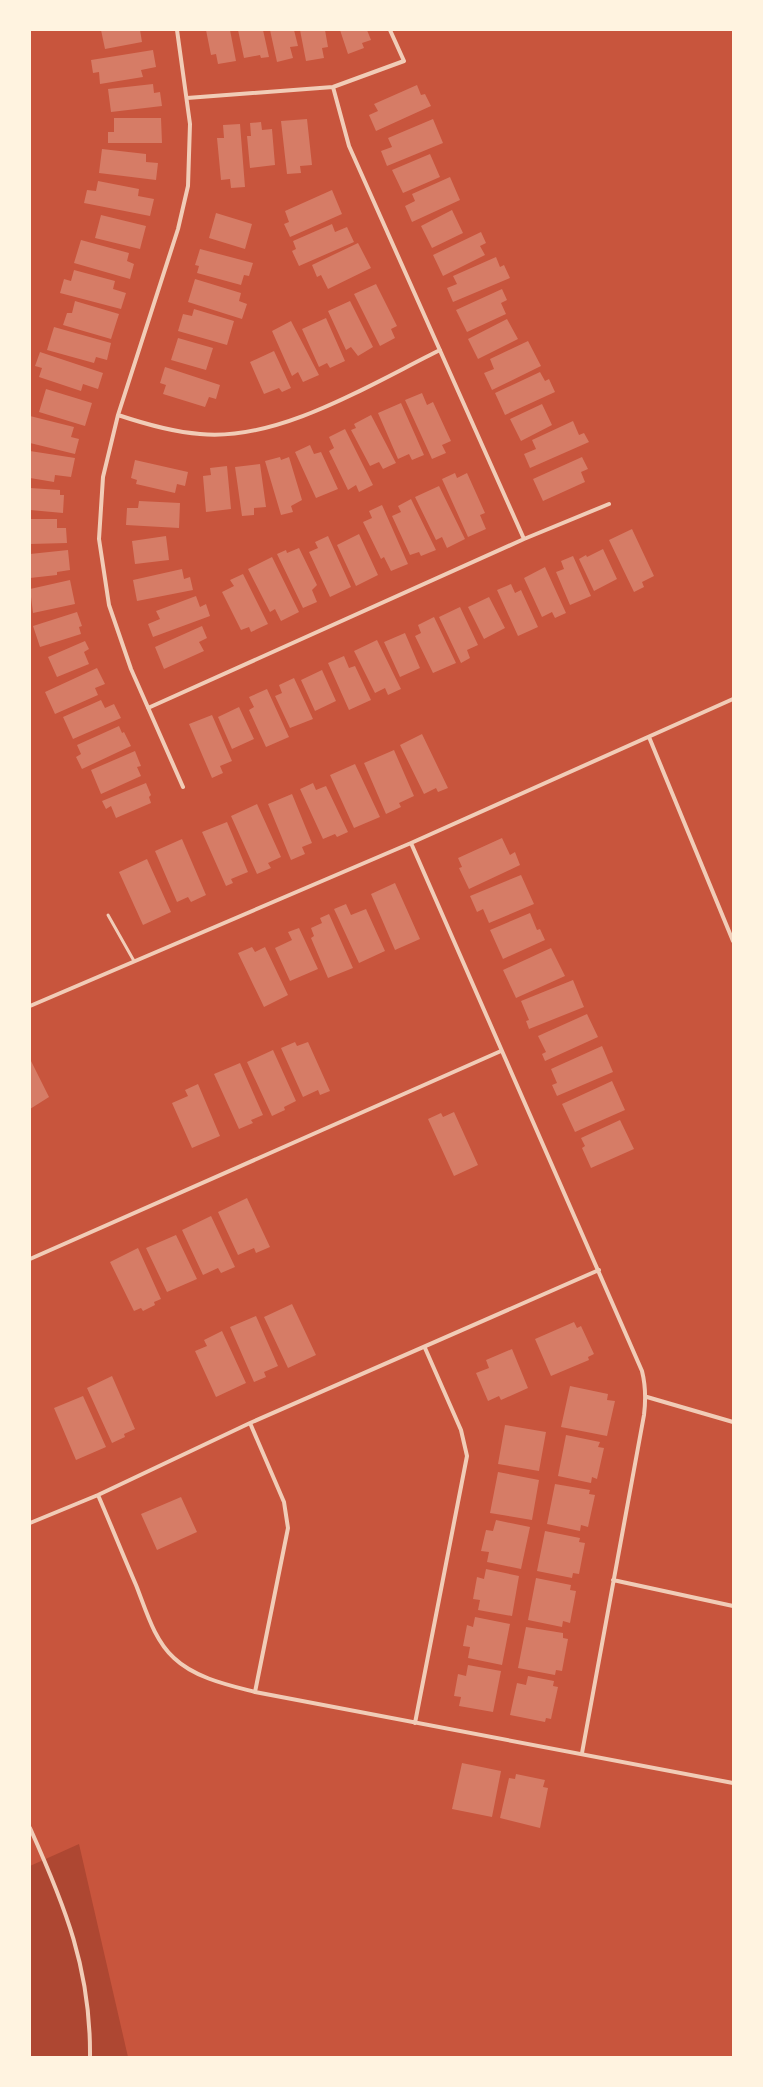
<svg xmlns="http://www.w3.org/2000/svg" width="763" height="2087" font-family="'Noto Sans',sans-serif">
	<style>
		.green { fill: #ae4732 }
		.building { fill: #d67c66 }
		.lines { fill: none; stroke-linecap: round; stroke-linejoin: round }
		.service { stroke: #f1ccb7; stroke-width: 3 }
		.minor { stroke: #f1ccb7; stroke-width: 4 }
	</style>
	<rect width="100%" height="100%" fill="#c8553d"/>
	<!-- green -->
	<path class="green" d="M79,1844L128,2057H30V1866Z"/>
	<!-- building -->
	<path class="building" d="M101,30H140L142,42L105,49Z
		M206,30H230L236,61L218,64L216,54L211,55Z
		M238,30H263L269,57L261,58L260,55L244,58Z
		M270,30H294L298,46L290,47L293,58L277,62Z
		M300,30H325L328,47L322,48L324,58L306,61Z
		M340,30H367L371,40L362,43L364,48L348,54Z
		M153,50L156,67L141,70L143,77L100,84L99,72L93,73L91,60Z
		M153,84L154,93L160,92L162,106L111,112L108,89Z
		M417,85L421,95L425,94L431,106L376,131L369,115L378,111L374,104Z
		M114,118H161L162,143H108V132H114Z
		M307,119L312,165L300,166L301,173L287,174L281,121Z
		M433,119L443,143L387,166L381,151L392,147L388,138Z
		M261,122L262,130L272,129L275,165L250,168L247,136H251L250,123Z
		M240,124L245,187L231,188L230,179L221,180L217,138H224L223,125Z
		M102,149L146,154V162L158,163L156,180L99,173Z
		M430,154L440,177L403,193L392,170Z
		M450,177L460,200L412,222L405,206L415,201L412,194Z
		M98,181L139,189L138,196L154,199L150,216L84,203L87,190L96,191Z
		M332,190L342,214L290,237L284,224L289,222L285,211Z
		M452,210L463,233L432,248L421,226Z
		M216,213L252,224L245,249L209,238Z
		M101,215L146,226L140,249L95,238Z
		M332,224L335,232L347,227L354,242L299,266L292,251L296,249L293,241Z
		M481,232L486,243L480,246L485,255L443,276L433,255Z
		M81,240L129,253L127,261L134,264L130,279L74,263Z
		M358,243L371,268L328,289L321,275L317,277L312,265Z
		M200,249L253,263L249,276L244,275L241,285L197,273L199,266L195,265Z
		M496,257L500,267L504,265L510,278L453,302L447,288L457,284L453,276Z
		M74,270L115,281L113,289L126,293L121,309L60,293L64,279L71,281Z
		M195,279L241,293L239,301L247,304L242,319L188,302Z
		M376,284L397,326L391,329L395,338L380,346L354,294Z
		M502,289L507,300L501,303L506,314L467,332L456,310Z
		M75,301L119,314L111,339L63,325L67,313H72Z
		M350,301L373,347L358,356L351,347L346,350L328,311Z
		M194,309L234,321L227,345L178,331L183,314L192,316Z
		M326,318L345,361L330,368L327,363L319,367L302,329Z
		M507,319L518,339L478,359L468,339Z
		M291,321L319,375L303,382L298,372L292,376L272,331Z
		M54,327L111,343L107,360L96,357L94,363L47,350Z
		M178,338L213,348L206,370L171,360Z
		M528,341L541,366L492,390L484,373L494,369L490,359Z
		M274,351L291,388L282,392L279,388L264,394L250,362Z
		M40,352L103,373L98,389L83,384L81,391L39,377L42,368L35,366Z
		M165,367L220,385L216,399L209,397L205,407L163,394L166,385L160,383Z
		M540,372L545,381L549,379L555,392L505,415L495,393Z
		M46,389L92,403L85,426L39,412Z
		M422,393L427,405L433,402L451,441L442,445L446,453L432,459L405,400Z
		M401,403L424,455L412,460L409,454L398,459L378,413Z
		M542,404L552,425L521,441L510,419Z
		M371,415L396,463L383,469L379,462L370,466L351,430L356,428L354,424Z
		M30,416L74,427L71,437L79,439L75,454L30,443Z
		M573,421L579,435L584,433L589,442L530,468L524,454L536,449L532,440Z
		M345,429L373,485L359,492L356,485L348,490L329,451L334,448L329,437Z
		M310,445L314,454L321,452L338,489L316,498L295,452Z
		M30,451L75,458L71,477L55,475L54,482L30,478Z
		M280,457L281,460L289,457L302,500L291,506L293,512L281,515L265,461Z
		M582,457L588,469L581,472L585,482L543,501L533,479Z
		M135,460L188,472L185,486L177,484L175,493L136,484L137,480L131,478Z
		M260,464L266,507L254,508V515L242,516L235,467Z
		M227,466L231,509L206,512L203,476L211,475L210,468Z
		M455,473L457,478L467,473L485,513L480,515L486,529L468,537L442,479Z
		M439,486L465,539L447,548L442,537L436,540L415,497Z
		M30,488L60,490V495H64L63,513L30,510Z
		M411,499L436,550L421,556L419,552L410,555L392,516L401,512L398,506Z
		M139,501L180,503L179,528L126,525L127,508H138Z
		M382,505L408,564L391,571L384,557L381,559L363,522L372,518L369,511Z
		M30,519H57V528H66L67,543L30,544Z
		M632,529L654,576L642,582L644,587L634,592L609,540Z
		M359,534L378,575L356,586L337,545Z
		M166,536L169,560L135,564L132,541Z
		M328,536L351,587L330,597L309,552L318,548L315,542Z
		M299,548L317,585L312,590L317,602L303,608L277,554L286,550L287,553Z
		M603,549L617,579L594,591L579,559L586,555L587,557Z
		M68,550L70,570L57,572V575L30,578V554Z
		M573,556L591,596L570,605L556,572L564,569L561,561Z
		M272,557L299,612L281,621L275,609L270,612L248,569Z
		M545,567L566,613L555,618L552,612L542,617L524,578Z
		M182,569L184,579L190,577L193,590L137,601L133,580Z
		M243,574L268,624L251,632L249,627L241,630L222,592L234,586L230,580Z
		M70,580L75,604L33,613L30,589Z
		M511,584L515,593L521,590L538,627L518,636L497,590Z
		M196,596L200,607L206,604L210,616L153,637L148,624L160,619L156,611Z
		M489,597L505,628L484,639L468,607Z
		M460,607L478,645L467,650L470,658L461,663L439,617Z
		M77,612L82,626L79,627L81,634L40,647L33,626Z
		M434,617L456,663L433,673L415,636L421,633L418,625Z
		M202,626L207,638L199,642L204,651L164,669L155,647Z
		M405,633L420,668L400,677L384,642Z
		M377,640L401,689L388,695L385,688L375,693L354,651Z
		M85,641L89,649L84,652L89,664L57,677L48,657Z
		M344,656L349,668L355,666L371,700L349,710L328,663Z
		M97,668L105,684L95,688L98,695L55,714L45,692Z
		M322,670L336,701L315,711L301,680Z
		M294,678L313,719L290,728L275,696L282,693L279,685Z
		M267,689L289,737L266,747L249,710L254,707L249,697Z
		M101,700L105,708L114,704L121,718L73,739L63,717Z
		M239,707L254,739L232,749L218,717Z
		M212,715L232,761L220,766L223,773L212,778L189,724Z
		M119,726L122,733L124,732L131,746L82,769L76,757L81,754L77,745Z
		M422,734L448,788L438,792L436,788L424,794L400,745Z
		M394,750L414,796L399,803L401,807L386,814L364,763Z
		M135,751L141,766L137,767L141,776L101,794L91,770Z
		M355,764L380,817L354,828L330,775Z
		M146,783L151,795L149,797L151,803L116,818L111,806L106,809L102,801Z
		M313,783L316,790L326,786L348,832L337,837L335,834L323,839L300,789Z
		M292,794L312,843L302,847L305,854L291,860L268,804Z
		M257,804L281,857L268,863L271,868L257,874L231,816Z
		M227,822L248,872L231,879L233,883L226,886L202,832Z
		M502,838L510,855L515,852L520,865L469,889L459,868L462,867L458,858Z
		M182,839L206,895L191,902L188,897L177,902L155,851Z
		M147,859L171,912L143,925L119,872Z
		M521,875L534,904L489,923L483,909L477,912L470,896Z
		M395,883L420,939L395,950L371,894Z
		M346,904L351,915L366,909L385,951L359,963L334,909Z
		M530,913L537,930L540,929L545,940L503,959L490,930Z
		M329,914L353,968L328,978L311,938L314,936L311,928L322,923L320,918Z
		M299,928L318,969L290,981L275,948L292,940L288,932Z
		M252,947L255,952L265,947L288,995L264,1007L238,953Z
		M551,948L565,976L516,998L503,970Z
		M573,980L584,1007L529,1029L526,1021L529,1020L521,1001Z
		M587,1014L598,1037L545,1061L542,1054L546,1052L538,1036Z
		M295,1042L297,1046L308,1042L330,1091L320,1095L318,1090L303,1097L281,1048Z
		M602,1046L613,1072L557,1096L552,1085L557,1083L551,1069Z
		M273,1050L296,1101L284,1107L285,1110L272,1116L247,1062Z
		M30,1059L49,1097L30,1109Z
		M240,1063L263,1115L251,1120L253,1123L239,1129L214,1074Z
		M612,1081L625,1110L575,1132L562,1104Z
		M198,1084L220,1136L192,1148L172,1103L188,1096L185,1090Z
		M454,1112L478,1165L454,1176L428,1119L441,1113L443,1117Z
		M620,1120L634,1149L591,1168L582,1148L585,1146L581,1138Z
		M247,1198L270,1247L256,1253L254,1248L238,1255L218,1212Z
		M211,1216L235,1267L221,1273L218,1268L203,1275L182,1230Z
		M176,1235L197,1279L167,1292L146,1248Z
		M138,1248L161,1299L154,1302L155,1305L143,1311L141,1308L134,1311L110,1262Z
		M292,1304L316,1355L288,1368L264,1317Z
		M256,1316L278,1366L264,1372L266,1377L254,1382L230,1327Z
		M574,1322L577,1328L581,1326L594,1354L588,1357L589,1360L551,1376L535,1339Z
		M222,1331L246,1383L216,1397L195,1351L207,1346L204,1340Z
		M512,1349L528,1388L501,1400L499,1396L488,1401L476,1373L489,1368L486,1360Z
		M112,1376L135,1429L124,1434L125,1437L112,1443L87,1388Z
		M570,1386L608,1394L607,1400L615,1401L607,1436L561,1427Z
		M83,1396L106,1447L76,1460L54,1408Z
		M505,1425L546,1432L539,1471L498,1464Z
		M566,1435L600,1442L598,1447L604,1448L597,1479L592,1477L591,1483L558,1476Z
		M498,1472L539,1480L532,1520L490,1513Z
		M555,1484L590,1490L589,1494L595,1495L588,1527L581,1525L580,1531L547,1524Z
		M181,1497L197,1532L157,1550L141,1514Z
		M496,1520L530,1527L521,1569L487,1562L489,1552L481,1551L486,1530L493,1531Z
		M545,1531L580,1538L579,1542L585,1543L579,1574L573,1573L572,1578L537,1571Z
		M486,1569L519,1576L512,1616L478,1610L480,1600L473,1599L477,1577L484,1579Z
		M536,1578L571,1585L570,1590L576,1591L570,1623L563,1621L562,1627L528,1620Z
		M475,1617L510,1624L502,1665L468,1658L470,1647L463,1646L467,1625L473,1627Z
		M526,1627L563,1633V1638L568,1639L562,1671L556,1670L555,1675L518,1668Z
		M468,1665L501,1671L493,1712L459,1706L461,1697L454,1696L458,1674L466,1676Z
		M528,1676L554,1681L553,1686L558,1687L551,1719L546,1718L545,1722L510,1715L517,1683L526,1685Z
		M462,1763L501,1771L492,1817L452,1809Z
		M516,1774L545,1780L543,1787L548,1788L540,1828L500,1818L509,1778L515,1779Z"/>
	<g class="lines">
		<!-- service -->
		<path class="service" d="M108,915L134,961"/>
		<!-- minor -->
		<path class="minor" d="M177,30L190,124L188,186L178,229L118,415L103,477L99,539L109,605L131,669L183,787
			M333,87L349,146L524,539
			M187,98L333,87L404,61L390,30
			M118,415C145,424 172,432 200,434C278,442 371,384 440,350
			M148,708L524,539L609,504
			M649,737L733,941
			M411,843L642,1371C646,1387 646,1399 644,1415L582,1753
			M30,1006L411,843L733,699
			M30,1259L501,1051
			M647,1397L733,1422
			M250,1423L284,1502L288,1528L255,1692
			M98,1495C111,1525 123,1555 136,1585C146,1610 154,1640 174,1658C195,1678 228,1685 255,1692L733,1783
			M30,1523L98,1495L250,1423L599,1270
			M613,1580L733,1606
			M415,1723L467,1456L461,1430L425,1348
			M30,1828C65,1906 91,1970 90,2057"/>
	</g>
	<!-- border -->
	<rect width="763" height="2087" fill="none" stroke="#fff3e0" stroke-width="62"/>
</svg>
